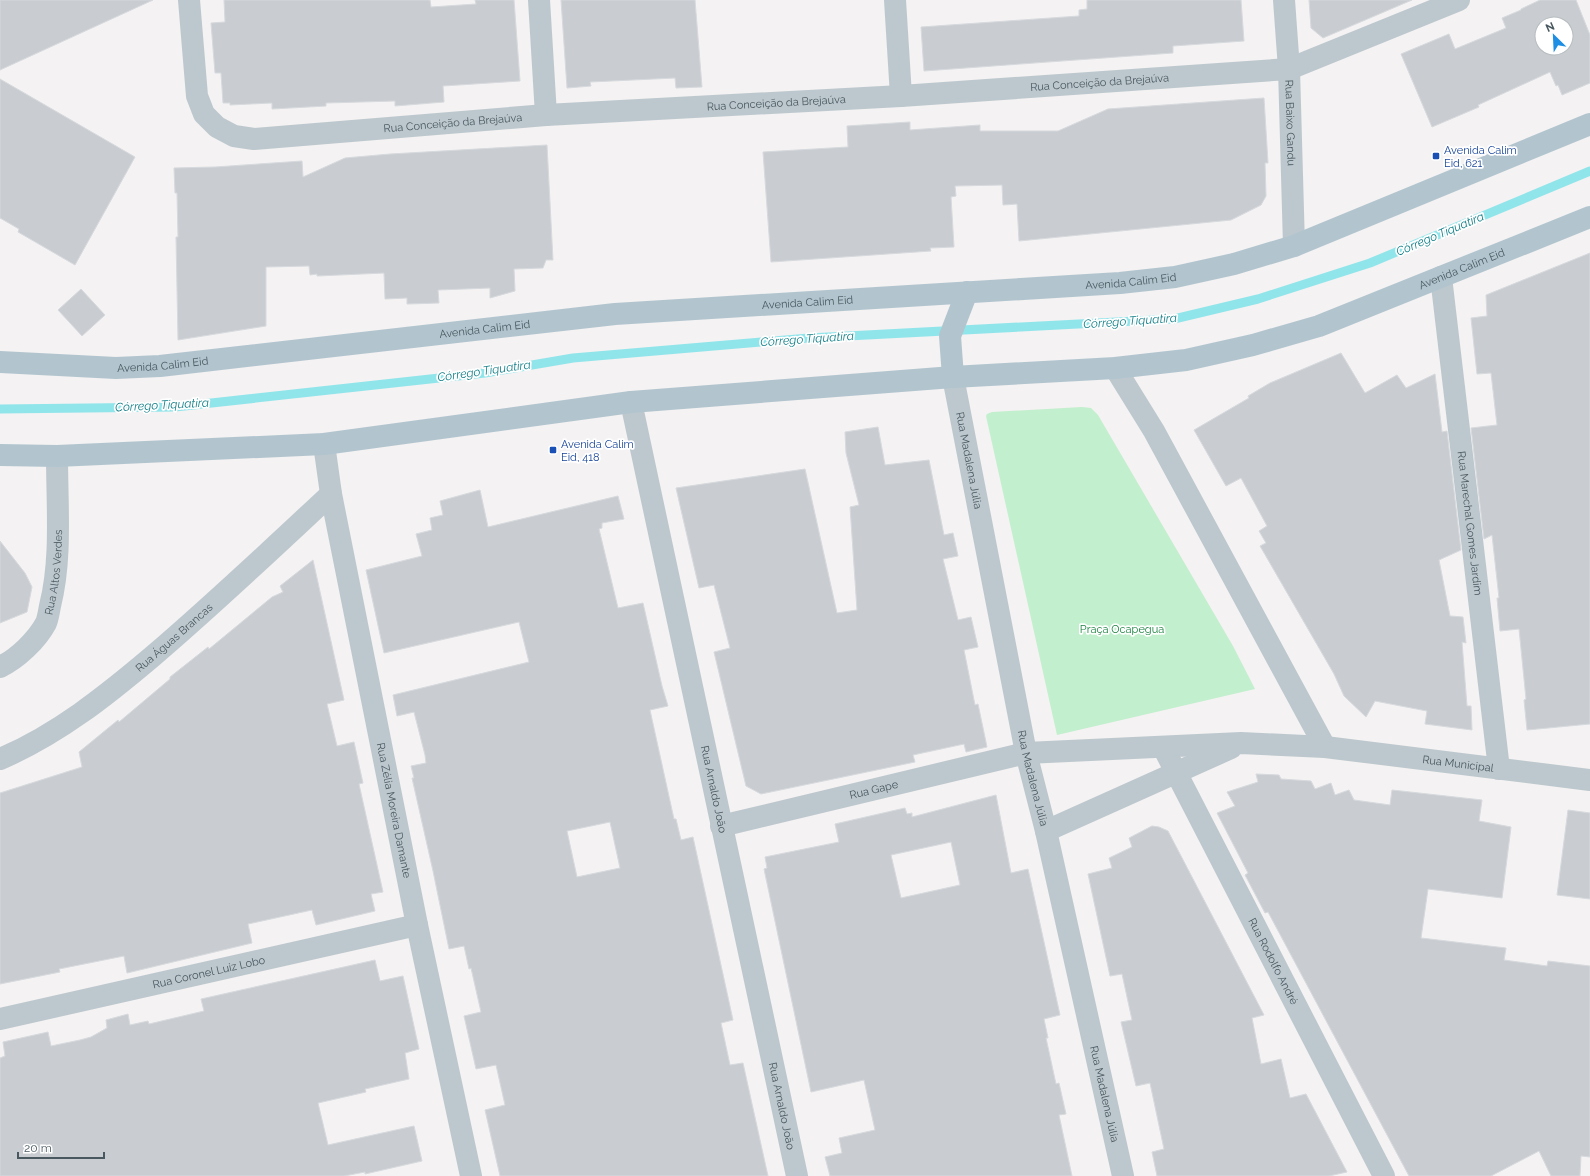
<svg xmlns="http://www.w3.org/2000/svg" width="1590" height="1176" font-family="Raleway,sans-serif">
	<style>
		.green { fill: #c2efcd }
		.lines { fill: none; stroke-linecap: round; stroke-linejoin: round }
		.stream { stroke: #90e5eb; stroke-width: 9 }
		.building { fill: #c9cdd1; stroke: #d6d9dd; fill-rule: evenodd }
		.minor { stroke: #bdc8ce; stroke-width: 22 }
		.primary { stroke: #b2c5cf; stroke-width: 22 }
		.transit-dot { fill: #1a4fb4; stroke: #fff; stroke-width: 1.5 }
		.labels { text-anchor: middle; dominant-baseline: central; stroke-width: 3.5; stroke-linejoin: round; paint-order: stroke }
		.street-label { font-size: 11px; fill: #49585f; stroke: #fff }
		.transit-label { font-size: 11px; fill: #164399; stroke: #fff; text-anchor: start }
		.park-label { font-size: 11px; fill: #19813f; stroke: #fff }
		.water-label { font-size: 12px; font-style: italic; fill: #107d86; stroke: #fff }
	</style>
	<rect width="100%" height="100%" fill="#f4f2f2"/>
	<!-- green -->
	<path class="green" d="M1082,407L1091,408L1098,415L1233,646L1255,689L1057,735L986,416L987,414L992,412Z"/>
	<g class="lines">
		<!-- stream -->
		<path class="stream" d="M0,409L175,407L485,373L573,358L809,338L1174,319L1258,299L1370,263L1590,171"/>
	</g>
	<!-- building -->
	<path class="building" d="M0,0H153L0,70Z
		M224,0H430L431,7L476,4L475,0H514L520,81L443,86L444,102L395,106V101L326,103V106L272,109V103L230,105V103H223L221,73H215L211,23L225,22Z
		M561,0H695L702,87L676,88L675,78L590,82L591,86L567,88Z
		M1087,0H1241L1244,41L1173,46V53L924,71L921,27L1079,16V10L1087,9Z
		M1309,0H1412L1323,38L1311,28Z
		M1540,0H1576L1590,35V83L1562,95L1558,85L1556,86L1550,72L1478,105L1479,107L1432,127L1401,54L1449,34L1455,49L1506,28L1502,18L1521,10V9ZM1542,24H1566V48H1542Z
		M0,79L135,157L75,265L18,232L19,229L0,218Z
		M1264,98L1268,163H1265L1266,196L1261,205L1231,220L1019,241L1017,204L1003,205L1002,185L955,186L956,196L951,197L954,247L930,248L931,251L771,262L763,152L848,147L847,126L910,122V130L980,125V131H1058L1108,109Z
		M547,145L553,260H546L543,268L514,269L515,291L490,298V288L438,290L439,303L407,304V298L385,299L384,273L317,276V274L310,275L309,266L266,267V326L178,340L176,237H178L177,193H175L174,168L215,167L302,161L303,177L345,158L390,154Z
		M1590,253V724L1527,730L1524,700L1526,699L1519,629L1500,631L1497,598H1499L1492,535L1484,539L1471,428L1497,425L1491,373L1477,374L1471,318L1487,316L1486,295Z
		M81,289L105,315L82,336L58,310Z
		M1341,353L1365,393L1397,375L1406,388L1435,374L1442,432L1447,431L1461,550L1439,560L1450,616L1463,617L1466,643L1462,642L1467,706H1471L1472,730L1425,724L1427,711L1375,701L1366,717L1344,696L1334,674L1260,546L1266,543L1259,531L1267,526L1241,478L1226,486L1194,430L1249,398L1248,396L1270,383Z
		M878,427L885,465L929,460L944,535L953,533L958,556L943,559L958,620L971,617L978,647L964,650L975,705L978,704L987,747L966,752L964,744L913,755L915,762L761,794L746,786L714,652L730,648L714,585L699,588L676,488L805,469L837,613L857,610L850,507L859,505L846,453L845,432Z
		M480,490L488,527L618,496L624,519L602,523V528L599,529L618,608L643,603L662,686L668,706L650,710L674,819H676L681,840L693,837L733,1020L721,1023L730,1065L743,1063L768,1176H500L485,1110L505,1105L496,1065L476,1069L464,1016L481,1012L471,968L469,969L464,946L449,949L433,871L412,778H414L411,766L426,763L425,755L414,712L397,716L393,695L529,662L519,622L384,653L366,570L422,556L416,534L432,530L430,518L443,515L440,501ZM610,822L620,868L577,877L567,831Z
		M0,541L25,573L32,587L27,612L0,623Z
		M313,560L344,700L327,704L337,746L354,742L363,783L359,784L383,892L371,894L375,911L316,925L312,910L248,924L252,943L127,973L124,956L59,969L60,972L0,984V793L82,767L79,752L118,720L119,722L170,679V677L208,647L209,649L272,597L283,592L280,586Z
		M1256,774L1279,775L1281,779L1311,781L1315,789L1331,783L1335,795L1349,790L1354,800L1390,805L1392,790L1482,800L1479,821L1511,827L1502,898L1428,889L1421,938L1506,948L1504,960L1547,966L1548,961L1590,966V1157L1581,1156L1580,1176H1551L1539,1151L1491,1176H1409L1268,912L1265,913L1245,875L1248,873L1217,813L1235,806L1227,792L1258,782Z
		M996,795L1011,873L1028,869L1060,1015L1044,1019L1048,1038H1046L1056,1084L1059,1083L1066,1114L1059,1115L1072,1176H830L825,1157L842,1153L839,1138L875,1130L864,1080L811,1092L764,869L767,868L765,857L839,842L835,824L905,808L907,814L912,813V817ZM951,842L960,885L901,898L891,855Z
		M1568,810L1590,813V899L1557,895Z
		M1152,826L1159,827L1168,831L1264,1015L1252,1018L1261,1064L1281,1059L1290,1098L1306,1094L1347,1172L1329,1176H1157L1152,1152L1164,1149L1150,1083L1136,1086L1121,1022L1132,1020L1122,974L1110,976L1088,874L1112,868L1109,858L1132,847L1129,838Z
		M375,960L380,981L403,976L419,1049L405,1053L409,1079L365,1089L366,1092L318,1103L328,1145L414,1126L422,1161L365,1174V1172L344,1176H0V1058L5,1056L3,1042L48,1032L51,1046L80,1040L91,1037L107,1028L106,1020L128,1014L130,1025L148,1021L149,1024L204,1011L201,999Z"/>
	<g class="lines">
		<!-- minor -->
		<g class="minor">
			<path id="s1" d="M189,0L197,96L204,114L217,127L234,136L254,139L546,115L901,96L1289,69L1459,0"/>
			<path d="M539,0L546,115"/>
			<path d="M895,0L901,96"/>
			<path id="s2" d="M1284,0L1289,69L1294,246"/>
			<path id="s3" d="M1441,277L1499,769"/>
			<path d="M1115,368L1154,431L1325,747"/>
			<path id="s4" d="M953,377L1026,753L1046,831L1123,1176"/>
			<path id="s5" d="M631,402L797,1176"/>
			<path id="s6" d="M324,444L331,494L417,925L471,1176"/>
			<path id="s7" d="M0,667C17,659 37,640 46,623C48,618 49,611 50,606C62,559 57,505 57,456"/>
			<path id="s8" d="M1163,747L1384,1176"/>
			<path id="s9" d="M0,759C57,735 107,695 153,656C214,604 272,549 331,494"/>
			<path id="s10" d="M721,826L1026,753L1241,743L1325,747L1590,780"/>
			<path d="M1046,831L1231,748"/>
			<path id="s11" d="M0,1019L417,925"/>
		</g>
		<!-- primary -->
		<g class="primary">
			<path id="s12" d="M0,362L116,368L160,366L615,314L1120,283L1175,277L1234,264L1294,246L1590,124"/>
			<path d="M953,377L950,336L967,292"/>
			<path id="s13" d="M0,455L57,456L324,444L631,402L953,377L1115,368L1186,360L1253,345L1319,326L1590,217"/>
		</g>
	</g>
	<!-- markers -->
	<g class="transit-dot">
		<rect x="1432" y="152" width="8" height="8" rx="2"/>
		<rect x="549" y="446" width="8" height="8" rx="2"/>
	</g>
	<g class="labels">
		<!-- street labels -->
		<g class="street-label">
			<text stroke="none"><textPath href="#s1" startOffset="1021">Rua Conceição da Brejaúva</textPath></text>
			<text stroke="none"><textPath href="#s1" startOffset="697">Rua Conceição da Brejaúva</textPath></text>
			<text stroke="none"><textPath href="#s1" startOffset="373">Rua Conceição da Brejaúva</textPath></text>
			<text stroke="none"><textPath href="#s2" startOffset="123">Rua Baixo Gandu</textPath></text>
			<text stroke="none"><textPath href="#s13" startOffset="1482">Avenida Calim Eid</textPath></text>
			<text stroke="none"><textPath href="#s12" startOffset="1135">Avenida Calim Eid</textPath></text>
			<text stroke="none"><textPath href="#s12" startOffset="811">Avenida Calim Eid</textPath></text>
			<text stroke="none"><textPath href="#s12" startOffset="487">Avenida Calim Eid</textPath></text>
			<text stroke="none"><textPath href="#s12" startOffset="163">Avenida Calim Eid</textPath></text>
			<text stroke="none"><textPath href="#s4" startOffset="85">Rua Madalena Júlia</textPath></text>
			<text stroke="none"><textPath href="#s3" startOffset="248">Rua Marechal Gomes Jardim</textPath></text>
			<text stroke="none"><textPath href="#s7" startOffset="116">Rua Altos Verdes</textPath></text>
			<text stroke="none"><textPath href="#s9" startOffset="213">Rua Águas Brancas</textPath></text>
			<text stroke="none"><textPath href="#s10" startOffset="747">Rua Municipal</textPath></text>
			<text stroke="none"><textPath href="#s4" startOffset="409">Rua Madalena Júlia</textPath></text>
			<text stroke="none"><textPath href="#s5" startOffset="396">Rua Arnaldo João</textPath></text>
			<text stroke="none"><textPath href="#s10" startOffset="157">Rua Gape</textPath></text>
			<text stroke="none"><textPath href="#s6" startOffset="373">Rua Zélia Moreira Damante</textPath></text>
			<text stroke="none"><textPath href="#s8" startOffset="241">Rua Rodolfo André</textPath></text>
			<text stroke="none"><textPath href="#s11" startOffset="214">Rua Coronel Luiz Lobo</textPath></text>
			<text stroke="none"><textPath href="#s4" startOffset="733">Rua Madalena Júlia</textPath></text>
			<text stroke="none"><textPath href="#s5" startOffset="720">Rua Arnaldo João</textPath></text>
		</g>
		<!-- transit labels -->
		<g class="transit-label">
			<text x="1444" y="150">Avenida Calim<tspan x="1444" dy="13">Eid, 621</tspan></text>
			<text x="561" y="444">Avenida Calim<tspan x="561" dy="13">Eid, 418</tspan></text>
		</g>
		<!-- park labels -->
		<g class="park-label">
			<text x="1122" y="629">Praça Ocapegua</text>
		</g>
		<!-- water labels -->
		<g class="water-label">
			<text transform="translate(1440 234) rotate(-23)">Córrego Tiquatira</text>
			<text transform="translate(1130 321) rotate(-4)">Córrego Tiquatira</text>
			<text transform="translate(807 339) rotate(-4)">Córrego Tiquatira</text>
			<text transform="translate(484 371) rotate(-8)">Córrego Tiquatira</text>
			<text transform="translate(162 405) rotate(-3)">Córrego Tiquatira</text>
		</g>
	</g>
	<!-- north arrow -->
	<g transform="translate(1554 36) rotate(336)"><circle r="19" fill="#ffffff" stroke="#b6bcbf"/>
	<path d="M0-3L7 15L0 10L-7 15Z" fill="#1d8ee3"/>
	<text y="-6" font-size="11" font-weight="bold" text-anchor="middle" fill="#49585f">N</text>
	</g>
	<!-- scale -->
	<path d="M18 1152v6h86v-6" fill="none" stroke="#49585f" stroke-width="2"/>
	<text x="24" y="1152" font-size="12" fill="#49585f" stroke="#ffffff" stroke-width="3" paint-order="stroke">20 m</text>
</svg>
